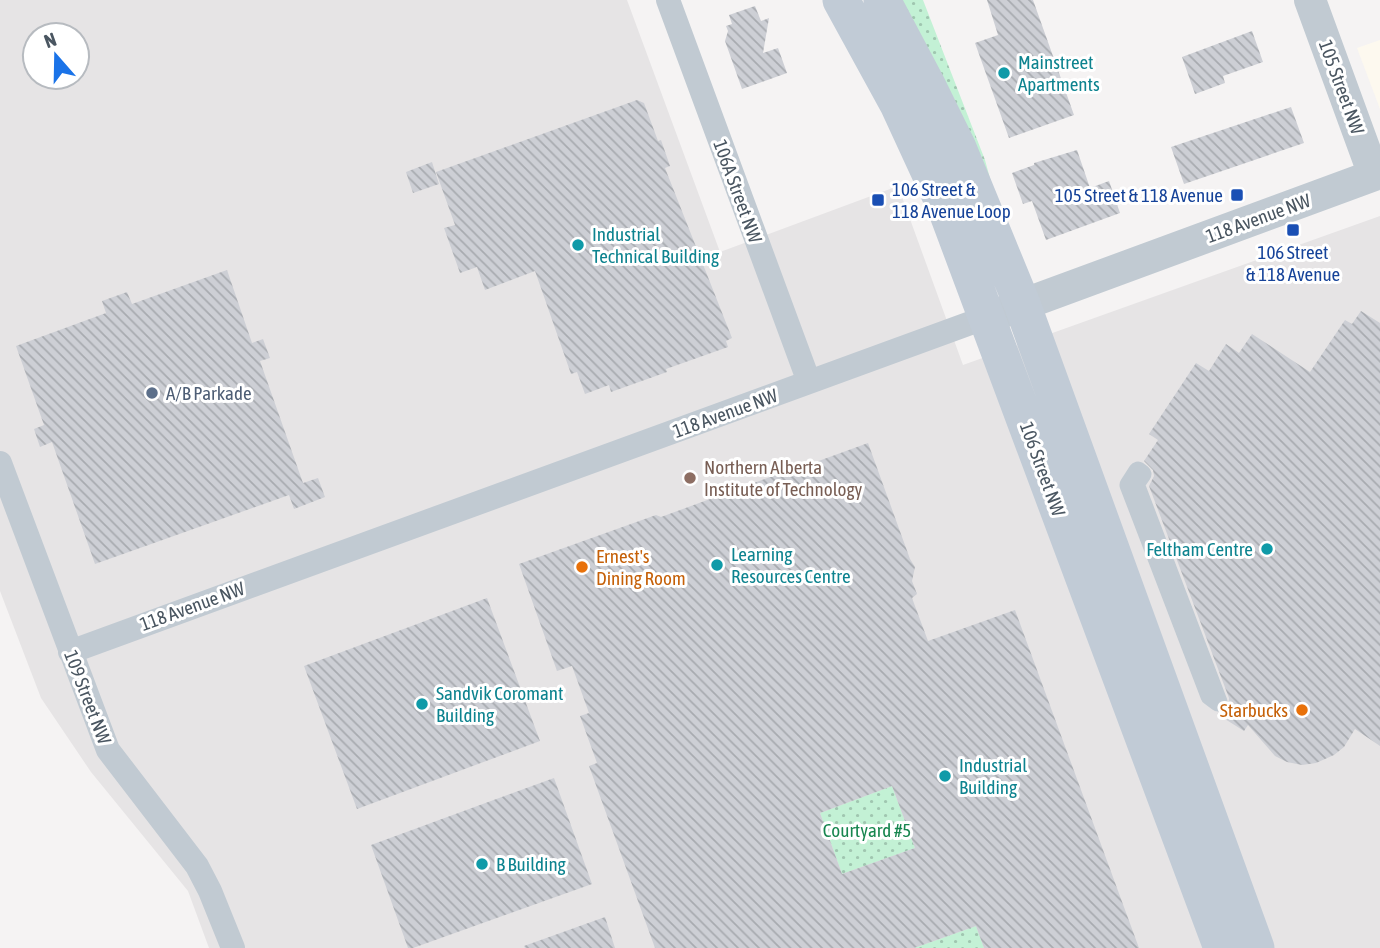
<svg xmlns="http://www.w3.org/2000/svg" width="1380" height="948" font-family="'Asap Condensed',sans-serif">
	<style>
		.commercial { fill: #fdf9ef }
		.education { fill: #e6e4e5; fill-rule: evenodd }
		.grass { fill: url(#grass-dots) }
		.building { fill: url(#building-back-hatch); fill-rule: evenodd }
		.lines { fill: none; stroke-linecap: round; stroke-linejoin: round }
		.pedestrian { stroke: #c1cad2; stroke-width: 19 }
		.minor { stroke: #c1cad2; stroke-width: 24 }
		.tertiary { stroke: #c1cad2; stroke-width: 32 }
		.secondary { stroke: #c1cbd6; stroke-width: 37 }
		.culture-dot { fill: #0f9aa8; stroke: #fff; stroke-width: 2.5 }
		.transit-dot { fill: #1a4fb4; stroke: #fff; stroke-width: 2.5 }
		.service-dot { fill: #5c6f8a; stroke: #fff; stroke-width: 2.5 }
		.education-dot { fill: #8d6e63; stroke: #fff; stroke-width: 2.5 }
		.food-dot { fill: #e8710a; stroke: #fff; stroke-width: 2.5 }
		.labels { text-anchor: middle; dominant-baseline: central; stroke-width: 6; stroke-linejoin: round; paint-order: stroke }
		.culture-label { font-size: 19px; fill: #0d838f; stroke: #fff; text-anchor: start }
		.street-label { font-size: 19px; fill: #4a5661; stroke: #fff }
		.transit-label { font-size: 19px; fill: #164399; stroke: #fff; text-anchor: start }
		.service-label { font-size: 19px; fill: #4e5e75; stroke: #fff; text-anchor: start }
		.education-label { font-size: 19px; fill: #785e54; stroke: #fff; text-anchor: start }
		.food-label { font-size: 19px; fill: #c56008; stroke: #fff; text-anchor: start }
		.park-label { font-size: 19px; fill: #17864f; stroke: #fff }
	</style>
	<defs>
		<pattern id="grass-dots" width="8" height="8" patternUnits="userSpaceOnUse" patternTransform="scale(1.75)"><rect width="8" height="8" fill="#c3f1d5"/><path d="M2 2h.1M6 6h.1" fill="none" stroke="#a0c6b0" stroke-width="1.8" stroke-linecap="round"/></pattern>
		<pattern id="building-back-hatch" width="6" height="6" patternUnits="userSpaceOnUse" patternTransform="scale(1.75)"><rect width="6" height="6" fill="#cdcfd5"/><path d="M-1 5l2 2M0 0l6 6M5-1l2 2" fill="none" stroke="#a8abb0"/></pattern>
	</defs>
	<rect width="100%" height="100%" fill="#f5f3f3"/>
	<!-- commercial -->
	<path class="commercial" d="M1380,40V109L1357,48Z"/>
	<!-- education -->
	<path class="education" d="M0,0H627L720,252L898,186L963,365L1380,216V948H209L188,891L91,772L41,698L0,591ZM35,35H77V77H35Z"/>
	<!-- grass -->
	<path class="grass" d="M897,0H923L985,160L994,193Z
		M892,786L915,848L842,874L820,813Z
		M976,926L984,948H914Z"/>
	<!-- building -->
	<path class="building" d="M987,0H1033L1074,115L1009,138L975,43L998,35Z
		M755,6L761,21L769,18L763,53L778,48L787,73L742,89L725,41L728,31L726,26L732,24L729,15Z
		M1252,31L1263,62L1223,76L1225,83L1195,94L1182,57Z
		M637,100L644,103L658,141L661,140L670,166L665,168L732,338L726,341L728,347L666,369L667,372L611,392L609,385L585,394L577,372L571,374L535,271L485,290L477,267L460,273L444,228L455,225L436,172Z
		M1291,107L1304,143L1184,184L1171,147Z
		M1077,150L1090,188L1109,181L1120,213L1046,240L1032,201L1023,204L1012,173L1034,165V163Z
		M432,162L439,184L413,193L406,172Z
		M227,270L252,343L263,339L270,358L260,361L303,483L318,478L325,497L294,509L289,495L95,564L52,442L40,447L34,429L44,425L16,346L106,313L102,301L127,292L132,304Z
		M1361,311L1380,323V746L1355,729L1344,747L1334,755L1316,763L1302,765L1287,762L1275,756L1248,725L1244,731L1217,714L1228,709L1229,698L1149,486L1154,476L1153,470L1144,461L1158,440L1149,434L1196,363L1209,371L1226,344L1239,353L1252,334L1310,372L1345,320L1352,324Z
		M868,443L910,559L915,567L912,581L917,594L912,598L928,641L1015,610L1139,948H984L976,926L914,948H655L589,766L597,763L580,716L589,713L572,666L557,671L519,564L656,515L661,517L781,473L784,467L800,462L802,467ZM892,786L915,848L842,874L820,813Z
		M487,598L540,741L357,809L304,666Z
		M554,778L592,884L413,948H408L371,845Z
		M605,917L615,948H525L524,946Z"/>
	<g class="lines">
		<!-- pedestrian -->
		<path class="pedestrian" d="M1138,471L1142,474L1135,484L1218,702L1210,696L1129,485Z"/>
		<!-- minor -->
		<path class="minor" d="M668,0L809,382
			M0,463L108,750L197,866L210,891L233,948
			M70,652L987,317"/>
		<!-- tertiary -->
		<path class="tertiary" d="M1310,0L1374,175
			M1000,313L1380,173"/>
		<!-- secondary -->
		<path class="secondary" d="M841,0L898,104L945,206L1222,948
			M882,0L927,85L958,148L1022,304L1256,948"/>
	</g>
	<!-- markers -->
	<g class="culture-dot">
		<circle cx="1004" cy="73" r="7"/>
		<circle cx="578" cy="245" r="7"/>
		<circle cx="1267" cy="549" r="7"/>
		<circle cx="717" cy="565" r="7"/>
		<circle cx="422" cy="704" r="7"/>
		<circle cx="945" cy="776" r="7"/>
		<circle cx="482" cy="864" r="7"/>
	</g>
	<g class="transit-dot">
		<rect x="1230" y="188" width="14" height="14" rx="3.5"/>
		<rect x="871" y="193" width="14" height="14" rx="3.5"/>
		<rect x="1286" y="223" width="14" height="14" rx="3.5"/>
	</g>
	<circle class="service-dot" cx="152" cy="393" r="7"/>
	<circle class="education-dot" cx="690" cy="478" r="7"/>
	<g class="food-dot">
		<circle cx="582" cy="567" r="7"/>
		<circle cx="1302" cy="710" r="7"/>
	</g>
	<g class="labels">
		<!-- culture labels -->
		<g class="culture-label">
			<text x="1018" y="62">Mainstreet<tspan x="1018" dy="22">Apartments</tspan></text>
			<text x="592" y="234">Industrial<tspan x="592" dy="22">Technical Building</tspan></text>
			<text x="1253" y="549" text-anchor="end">Feltham Centre</text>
			<text x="731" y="554">Learning<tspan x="731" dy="22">Resources Centre</tspan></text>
			<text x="436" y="693">Sandvik Coromant<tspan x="436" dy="22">Building</tspan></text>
			<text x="959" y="765">Industrial<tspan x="959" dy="22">Building</tspan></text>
			<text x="496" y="864">B Building</text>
		</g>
		<!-- street labels -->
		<g class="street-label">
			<text transform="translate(1342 87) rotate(70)">105 Street NW</text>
			<text transform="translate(738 191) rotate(70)">106A Street NW</text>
			<text transform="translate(1258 218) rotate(-20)">118 Avenue NW</text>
			<text transform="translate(725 413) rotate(-20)">118 Avenue NW</text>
			<text transform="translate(1043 469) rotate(70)">106 Street NW</text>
			<text transform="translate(192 606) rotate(-20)">118 Avenue NW</text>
			<text transform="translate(88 697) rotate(69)">109 Street NW</text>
		</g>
		<!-- transit labels -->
		<g class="transit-label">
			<text x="892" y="189">106 Street &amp;<tspan x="892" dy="22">118 Avenue Loop</tspan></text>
			<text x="1223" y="195" text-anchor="end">105 Street &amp; 118 Avenue</text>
			<text x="1293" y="252" text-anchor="middle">106 Street<tspan x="1293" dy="22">&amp; 118 Avenue</tspan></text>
		</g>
		<!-- service labels -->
		<g class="service-label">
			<text x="166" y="393">A/B Parkade</text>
		</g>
		<!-- education labels -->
		<g class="education-label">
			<text x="704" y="467">Northern Alberta<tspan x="704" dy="22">Institute of Technology</tspan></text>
		</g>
		<!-- food labels -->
		<g class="food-label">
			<text x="596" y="556">Ernest's<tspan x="596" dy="22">Dining Room</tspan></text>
			<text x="1288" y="710" text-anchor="end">Starbucks</text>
		</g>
		<!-- park labels -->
		<g class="park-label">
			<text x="867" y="830">Courtyard #5</text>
		</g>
	</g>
	<!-- north arrow -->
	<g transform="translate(56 56) rotate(340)"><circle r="33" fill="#ffffff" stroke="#b7bbc0" stroke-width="2"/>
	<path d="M0-5L12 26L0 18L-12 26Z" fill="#1a73e8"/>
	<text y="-10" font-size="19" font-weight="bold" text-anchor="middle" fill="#4a5661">N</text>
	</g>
</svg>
